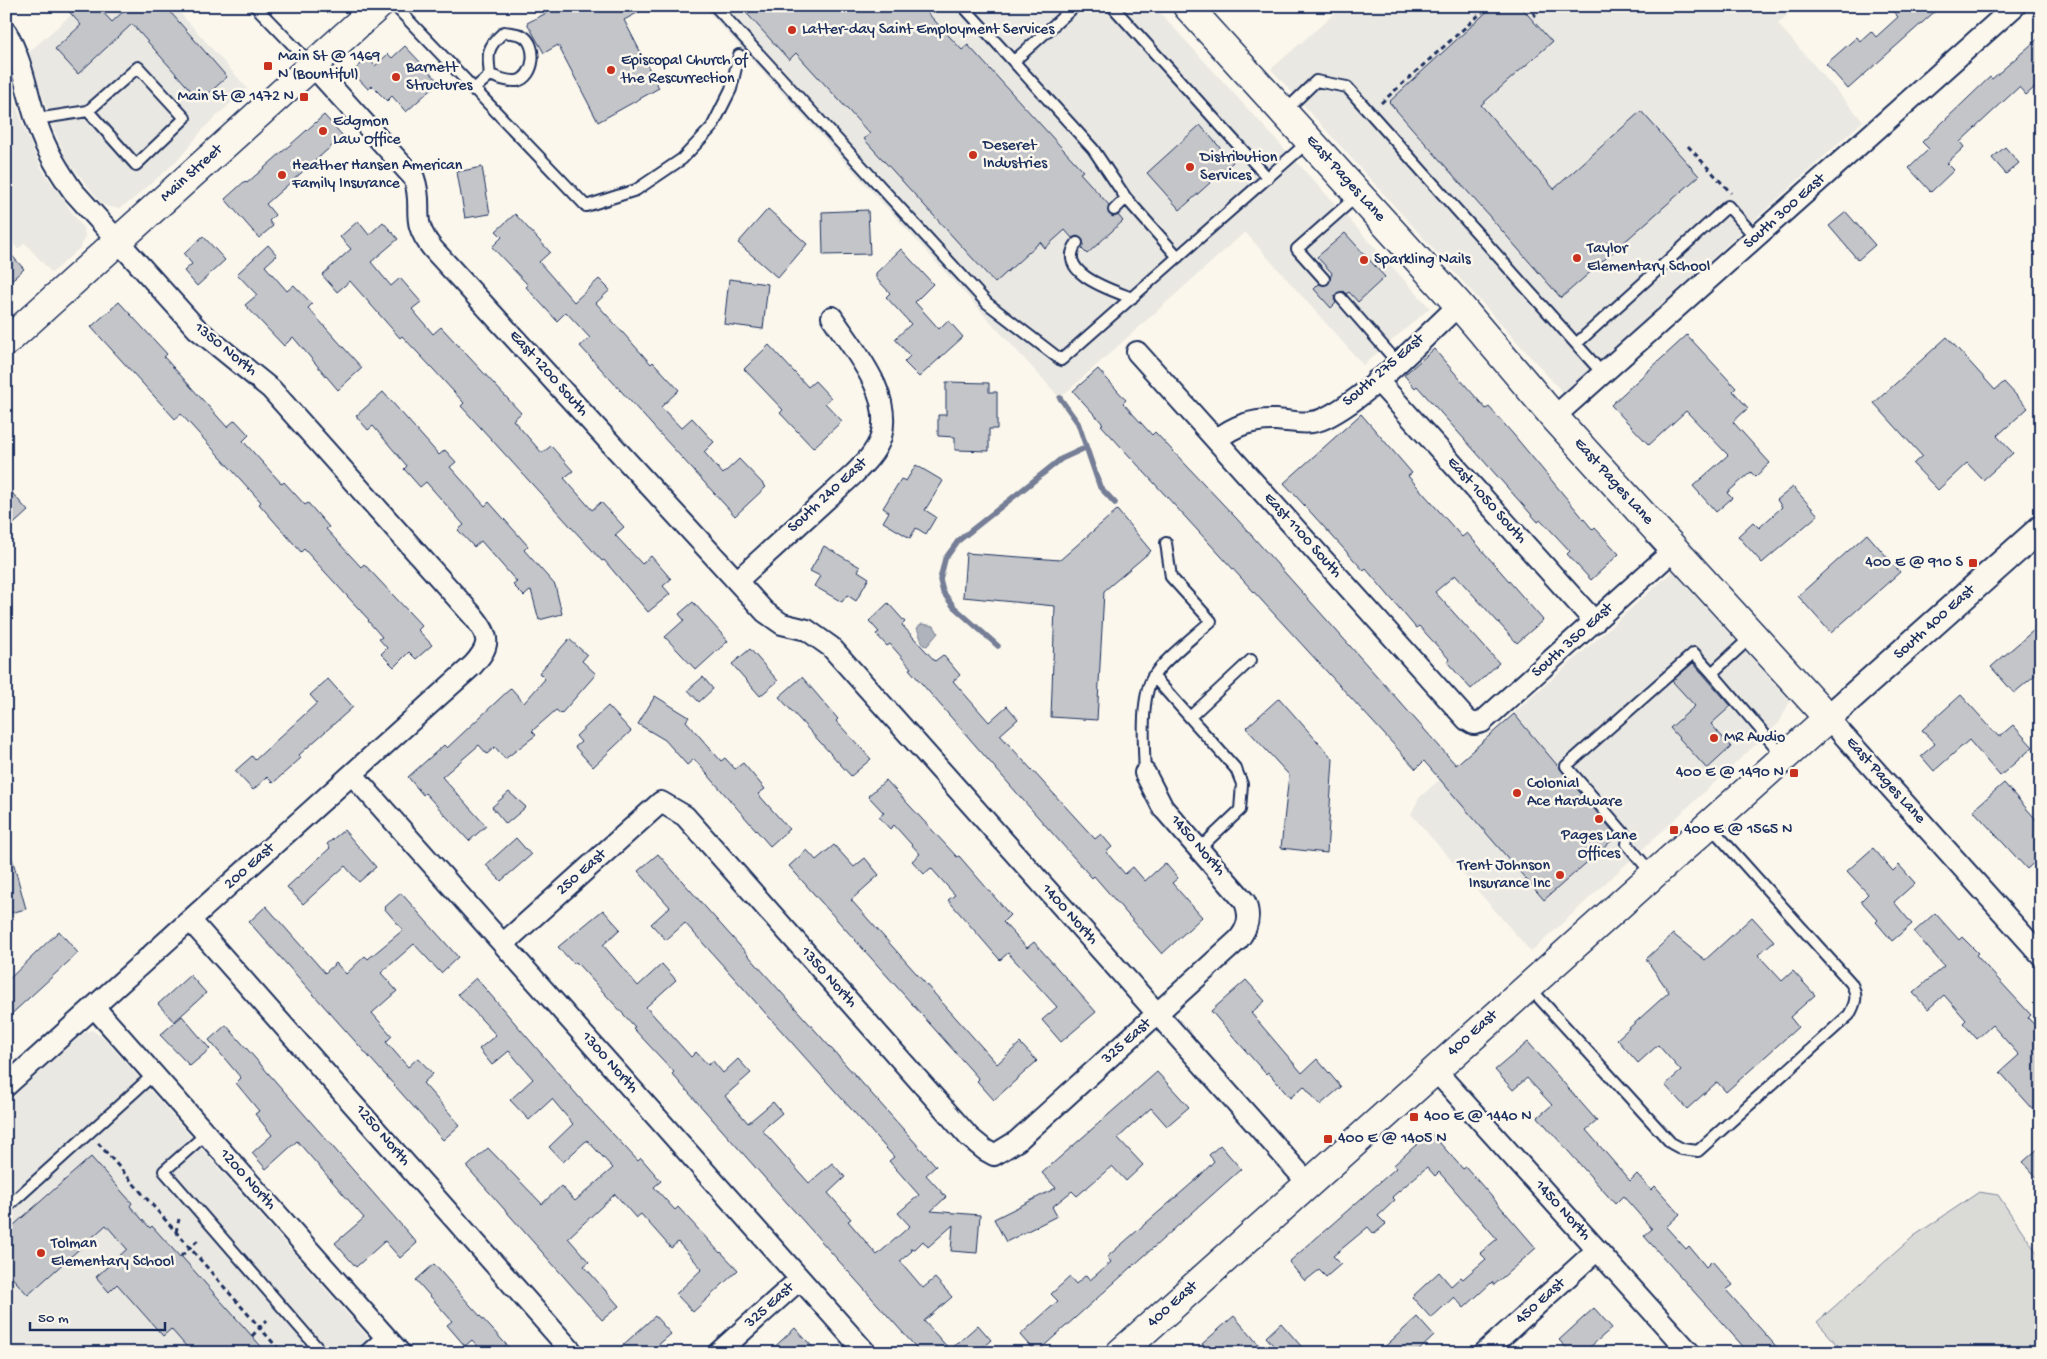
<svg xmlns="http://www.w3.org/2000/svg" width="2047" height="1359" font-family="'Gochi Hand',sans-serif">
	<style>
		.built { fill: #eae8e2 }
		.green { fill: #dadad7; stroke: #7a849a }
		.water { fill: #afb3bb; stroke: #747e96 }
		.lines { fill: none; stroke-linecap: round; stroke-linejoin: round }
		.stream { stroke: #747e96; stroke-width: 5.5 }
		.building { fill: #c3c5c9; stroke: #1b2f5e }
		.service-casing { stroke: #1b2f5e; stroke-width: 14 }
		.minor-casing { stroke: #1b2f5e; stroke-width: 24 }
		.tertiary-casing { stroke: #1b2f5e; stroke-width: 29 }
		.secondary-casing { stroke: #1b2f5e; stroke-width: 31 }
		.path { stroke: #1b2f5e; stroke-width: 3; stroke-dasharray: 5 4; stroke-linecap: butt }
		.service { stroke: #fbf7ec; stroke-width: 10 }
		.minor { stroke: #fbf7ec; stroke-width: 20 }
		.tertiary { stroke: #fbf7ec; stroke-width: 25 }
		.secondary { stroke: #fbf7ec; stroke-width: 28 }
		.poi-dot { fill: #c8321e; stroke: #fbf7ec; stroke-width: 2 }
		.labels { text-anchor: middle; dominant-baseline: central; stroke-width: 5; stroke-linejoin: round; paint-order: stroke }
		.poi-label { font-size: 16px; fill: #1b2f5e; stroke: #fbf7ec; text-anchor: start }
		.street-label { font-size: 16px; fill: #1b2f5e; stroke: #fbf7ec }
	</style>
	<rect width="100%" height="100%" fill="#fbf7ec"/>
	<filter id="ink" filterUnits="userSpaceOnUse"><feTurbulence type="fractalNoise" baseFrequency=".02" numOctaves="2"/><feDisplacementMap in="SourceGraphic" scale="10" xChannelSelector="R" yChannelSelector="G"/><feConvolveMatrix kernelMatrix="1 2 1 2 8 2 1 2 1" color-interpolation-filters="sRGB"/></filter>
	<g filter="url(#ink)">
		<!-- built -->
		<path class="built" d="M81,6H174L247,88L205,127L178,160L131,201L119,208L108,207L101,203L68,161L52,126L29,52Z
			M703,6H1154L1430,308L1363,365L1245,232L1060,398Z
			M1343,6H1796L1778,24L1863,121L1564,394L1271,69Z
			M12,91L23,125L41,168L84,229L85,236L81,247L52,273L25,243L18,249L6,235V96Z
			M1673,571L1790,701L1779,723L1531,952L1411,814L1419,798Z
			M92,1030L104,1038L382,1353H6V1103L84,1033Z"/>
		<!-- green -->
		<path class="green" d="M1979,1192L1998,1195L2041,1259V1353H1845L1817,1322L1914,1236Z"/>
		<!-- water -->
		<path class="water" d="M922,624L934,626L938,633L927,646L923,645L917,628Z"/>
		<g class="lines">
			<!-- stream -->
			<path class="stream" d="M1060,398L1078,423L1100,487L1115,503
				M998,646L954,607L943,592L940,580L945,559L958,541L1036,479L1061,459L1085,448"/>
		</g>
		<!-- building -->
		<path class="building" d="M64,6H97L112,22L129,6H165L227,77L200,101L132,24L78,74L55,49L81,25Z
			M560,6H650L624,20L659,88L598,122L558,45L544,53L527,23Z
			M740,6H921L962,50L968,45L1083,171L1080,173L1109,205V214L1113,217L1118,215L1123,221L1087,254L1082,249V239L1077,236L1072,238L1065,230L1045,248L1040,242L995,283L864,139L870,134L796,53L789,60Z
			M1493,6H1520L1552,42L1481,105L1554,189L1641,111L1699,176L1561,298L1389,102Z
			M1888,6H1941L1848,89L1826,64L1857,37L1860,41L1871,31L1876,37L1898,17Z
			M2041,36V82L2026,95L2019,87L1960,142L1964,147L1947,163L1954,170L1931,192L1909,168L1929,149L1922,142L1990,77L1992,79Z
			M405,46L439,82L406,112L392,96L387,101L372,86L368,89L352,72L368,58L375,66L388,54L392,58Z
			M324,115L343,136L266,204L275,215L269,221L273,226L259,238L225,199L245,181L247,183Z
			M1200,125L1233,162L1180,210L1147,173Z
			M2005,147L2019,163L2006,174L1992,158Z
			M482,167L490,214L465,218L457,172Z
			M768,209L807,244L778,278L738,243Z
			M868,210L870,254L823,255L822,212Z
			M1846,212L1875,245L1858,260L1829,226Z
			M515,214L550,252L539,262L574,302L599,279L610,290L596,303L651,364L653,362L679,390L661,407L681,428L692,418L714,442L704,452L723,474L739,459L766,487L735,516L580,346L590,338L566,312L557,321L526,287L528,285L492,247L502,237L496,231Z
			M358,221L369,235L383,222L398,239L371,262L391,286L400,278L421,302L412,309L433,334L441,327L521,413L513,420L542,453L551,446L573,471L564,478L592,510L601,502L624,527L615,535L642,564L651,556L671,579L663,586L670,594L648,612L604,560L602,561L461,406L464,403L434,370L402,336L400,338L350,281L337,292L322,275L351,249L340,237Z
			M1345,233L1385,277L1358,302L1349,292L1346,294L1343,291L1337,293L1334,299L1336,303L1331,308L1314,289L1319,284H1328L1332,273L1317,257Z
			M203,236L225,260L197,286L184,271L192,264L184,254Z
			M268,245L277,255L265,266L287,291L294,285L312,304L308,308L362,368L338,390L293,337L284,346L245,305L257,295L237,274Z
			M6,249L24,269L6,285Z
			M901,249L933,284L915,302L939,329L948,320L963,337L919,377L904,362L910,356L895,339L911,324L886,297L890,293L876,278V273Z
			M729,279L768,284L763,329L724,324Z
			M119,302L167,354L164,357L227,427L235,420L249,435L243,441L282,484L284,482L305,505L308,503L329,527L326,529L361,567L364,564L422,626L418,630L432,645L416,659L409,652L394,667L381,654L387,648L379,639L382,637L368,621L369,620L304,549L301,552L259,504L261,502L181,414L175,419L91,327Z
			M1687,335L1736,388L1733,391L1748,408L1733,422L1770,463L1755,477L1751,472L1727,493L1732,498L1716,512L1693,486L1728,455L1686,411L1649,445L1611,405Z
			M1947,337L1995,390L2004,382L2028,408L1997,436L2013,453L1983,480L1967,463L1938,490L1913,464L1922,456L1874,403Z
			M769,345L808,387L815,381L831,398L825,403L842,421L813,448L780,413L783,410L744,369Z
			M1434,349L1486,409L1489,407L1513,434L1593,530L1595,528L1619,554L1591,580L1567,554L1570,551L1541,520L1538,522L1417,386L1415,388L1404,375Z
			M1098,369L1126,400L1123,403L1152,435L1155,432L1237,519L1456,765L1514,714L1617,836L1544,900L1424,761L1416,769L1101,425L1103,424L1073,391Z
			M946,382L989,383V392H997V429H989V451L955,450V437L938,436V415H946Z
			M383,392L439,455L445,450L456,462L450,467L485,506L489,502L528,546L524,550L555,585L562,614L539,620L531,590L524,596L513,585L517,582L481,541L474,547L458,530L464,525L426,482L420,487L404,469L407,466L373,426L368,430L356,416Z
			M1361,414L1412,473L1408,476L1462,537L1467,533L1543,620L1517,643L1455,575L1435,592L1499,663L1471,689L1447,662L1450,660L1419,626L1416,628L1366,569L1364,571L1284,483Z
			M916,465L943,481L925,510L936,517L926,534L916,528L910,538L883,522L889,512L883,508L901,479L906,481Z
			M6,486L28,511L6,531Z
			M1793,487L1818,515L1762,563L1738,536L1753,522L1759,528L1782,507L1777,500Z
			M1117,510L1151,551L1104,591L1097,720L1051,717L1055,606L963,597L966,553L1060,560Z
			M1867,534L1900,572L1831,633L1798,596Z
			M824,546L860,567L858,571L869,578L856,601L847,595L842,602L814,586L820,576L810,571Z
			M693,602L728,641L696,670L665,637L684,620L679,614Z
			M888,603L905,622L902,625L935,661L943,655L960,675L953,681L989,722L1007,706L1018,719L1000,735L1095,839L1101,834L1112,847L1106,852L1125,874L1133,867L1145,881L1165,863L1178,878L1172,883L1202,917L1162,954L1094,876L1092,878L1023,800L909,669L911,668L890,644L887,646L876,634L879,632L869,621Z
			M2041,624V670L2014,693L1991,667Z
			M569,639L587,655L582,661L596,674L561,714L556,710L532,731L536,735L505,759L495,747L487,754L479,745L442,777L486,826L469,841L425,793L423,795L408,777L444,745L447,748L511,688L524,703L545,679L539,673Z
			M750,649L778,681L760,696L732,664Z
			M1693,663L1731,706L1711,724L1731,747L1707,769L1670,728L1695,706L1672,681Z
			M703,677L713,689L699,702L688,690Z
			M802,677L838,719L836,721L871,759L851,776L779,697Z
			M328,679L353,707L299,755L301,758L273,783L267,777L253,790L235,771L252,756L255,760L317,703L310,695Z
			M1961,695L1999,737L2013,725L2033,747L2000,776L1969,740L1934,771L1921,756L1935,744L1922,730Z
			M655,696L689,717L686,721L721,761L725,758L735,769L743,763L765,789L758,794L789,829L770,846L694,759L687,765L665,740L638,724Z
			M1279,698L1333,759L1327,853L1281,848L1289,775L1246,728Z
			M608,706L631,731L593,767L575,747L581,742L576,736Z
			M886,780L957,857L959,856L1010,915L1003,922L1027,948L1034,942L1096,1012L1061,1042L1042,1020L1057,1007L1008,953L1000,960L948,900L955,895L931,868L924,874L912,861L920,854L894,825L890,829L879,817L884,813L868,796Z
			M2004,783L2041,825V856L2027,869L1973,810Z
			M509,792L526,807L506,824L492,807Z
			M344,830L376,867L359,882L345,866L303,904L287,887L330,848L327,844Z
			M516,838L531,855L501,881L486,865Z
			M834,845L854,867L865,858L879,875L851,900L997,1064L1020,1043L1037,1061L994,1100L977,1081L979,1079L789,866L807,850L816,860Z
			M1873,848L1893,871L1899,865L1915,883L1894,902L1912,924L1892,941L1876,922L1878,920L1861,901L1868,894L1847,871Z
			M6,854H11L26,909L6,914Z
			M658,854L936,1166L926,1175L946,1197L931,1211L980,1215L977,1253L951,1251L953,1225L928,1247L923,1241L915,1249L910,1248L912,1251L900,1261L923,1288L935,1278L952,1297L924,1321L950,1350L978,1325L991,1340L976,1353H921L672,1074L674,1072L633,1028L635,1027L576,962L574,964L558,947L603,910L620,929L603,945L638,986L662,964L676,980L646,1007L691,1057L696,1052L708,1065L713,1061L723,1073L738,1059L751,1073L725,1096L748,1123L773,1102L782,1113L762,1130L809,1183L832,1163L845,1177L828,1193L851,1219L848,1221L877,1255L910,1226L898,1213L919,1195L889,1161L894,1157L685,923L666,940L651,924L670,907L638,871Z
			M401,893L458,957L441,973L414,944L381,973L397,991L372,1013L392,1036L386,1042L408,1067L418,1058L433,1074L423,1083L460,1125L443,1140L249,922L266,906L325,973L336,963L346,974L365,956L368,959L403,930L384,908Z
			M1935,913L1959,940L1962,937L1978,953L1976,955L2031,1015L2028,1018L2041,1032V1118L2000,1072L2019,1055L1992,1025L1977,1039L1963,1023L1966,1020L1944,995L1928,1009L1913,993L1944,966L1914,932Z
			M1752,917L1774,941L1758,955L1782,981L1793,971L1815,995L1790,1017L1798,1027L1726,1092L1717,1082L1687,1109L1665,1085L1681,1071L1658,1045L1638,1063L1617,1039L1669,992L1646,959L1673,934L1705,960Z
			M59,931L78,953L6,1019V982Z
			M190,975L206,993L174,1022L158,1004Z
			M476,978L584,1103L638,1161L641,1158L661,1181L654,1187L675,1210L678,1207L720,1253L721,1252L738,1270L693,1312L676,1294L702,1269L678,1242L671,1248L641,1214L636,1218L615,1194L568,1238L589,1262L584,1266L619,1306L602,1320L467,1167L488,1148L542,1204L561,1186L575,1201L613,1168L587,1140L563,1162L549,1147L573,1124L552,1099L529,1120L510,1100L533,1079L509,1051L492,1065L479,1049L496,1035L458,994Z
			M1246,980L1265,1001L1251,1013L1302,1073L1317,1059L1341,1087L1320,1105L1304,1086L1290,1098L1268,1072L1266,1074L1211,1011Z
			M182,1016L210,1049L190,1066L160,1035Z
			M226,1025L417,1243L400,1258L385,1241L356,1267L335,1243L364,1218L297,1141L266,1169L252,1153L272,1135L255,1114L259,1111L236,1083L241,1078L209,1040Z
			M1528,1042L1597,1121L1586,1130L1630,1181L1637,1174L1651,1190L1655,1186L1680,1214L1666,1227L1686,1249L1689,1246L1706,1267L1712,1261L1733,1285L1726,1290L1782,1353H1749L1644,1236L1652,1229L1623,1196L1615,1204L1538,1117L1552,1105L1527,1078L1513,1090L1495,1070Z
			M1157,1072L1189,1107L1167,1126L1151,1108L1118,1138L1143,1165L1126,1181L1112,1166L1077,1196L1072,1191L1052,1207L1057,1216L1006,1242L994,1219L1056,1188L1042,1173Z
			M1430,1132L1463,1169L1466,1167L1536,1248L1494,1285L1492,1282L1464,1308L1454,1297L1431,1318L1412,1297L1439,1272L1451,1286L1461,1277L1463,1279L1486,1259L1480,1253L1497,1239L1439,1172L1435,1176L1427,1167L1392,1197L1395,1200L1378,1216L1386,1224L1374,1234L1368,1227L1333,1256L1341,1264L1326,1277L1319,1270L1305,1281L1289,1262L1396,1168L1394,1165Z
			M1220,1145L1241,1169L1036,1353L1020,1335L1058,1301L1051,1294L1070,1277L1076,1284L1086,1275L1090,1280L1111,1262L1107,1257L1199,1177L1214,1161L1209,1155Z
			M2041,1146V1182L2023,1162Z
			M91,1157L132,1203L130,1206L150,1228L152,1226L180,1257L181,1256L267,1353H192L171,1329L163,1336L117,1284L109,1292L96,1277L127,1249L106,1225L28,1295L6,1271V1232Z
			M434,1264L470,1305L514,1353H484L472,1340L465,1346L447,1325L452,1321L416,1280Z
			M1594,1308L1612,1328L1583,1353H1571L1559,1340Z
			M655,1316L671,1334L649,1353H614Z
			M1234,1316L1259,1345L1251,1353H1210L1202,1344Z
			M1417,1317L1434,1336L1416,1353H1378Z
			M1281,1323L1307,1353H1280L1266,1337Z
			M795,1328L818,1353H768Z"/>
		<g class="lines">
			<defs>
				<path id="service" d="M255,6L312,65
					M395,6L586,206L636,190L682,159L712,127L731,89L739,55
					M715,6L987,303L1061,360L1309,141
					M963,6L1093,149L1126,198L1178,257
					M1112,6L1268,178
					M1014,61L1075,6
					M473,90L490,75C487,52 487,47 504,32C509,33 518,33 523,36C538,45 535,77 517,81C507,82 499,78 490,75
					M1285,111L1316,81L1347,87L1603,374
					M36,119L88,111L138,67L185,118L136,165L88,111
					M1114,210L1126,198
					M1077,243C1054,273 1114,291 1132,298
					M1324,279L1297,249L1358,195
					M1341,298L1397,362
					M1576,344L1728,206L1756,238
					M1752,636L1712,673L1784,757
					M1153,676L1236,769L1242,784L1240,810L1199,849
					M1190,717L1251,660
					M1145,773C1144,748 1140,698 1153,677C1163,660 1195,636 1211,621L1171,577L1166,543
					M1653,875L1627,844L1628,838L1566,766L1694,653L1712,673
					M1530,988L1671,1143L1682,1149L1698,1151L1849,1015C1856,1003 1858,995 1851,983L1710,826
					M206,1134L164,1171L322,1353
					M6,1208L154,1074
					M363,1353L384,1334"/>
				<path id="minor" d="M6,32C25,65 28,103 42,137C50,157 61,174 73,191L197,329L271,389L474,617C491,638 490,646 473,665L6,1086
					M312,65L414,178C425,209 408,219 433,249L765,612L782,624L807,630L831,647L1308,1183
					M1137,352L1467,720L1474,724L1482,722L1675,549
					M1377,380L1595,622
					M1554,417L2015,6
					M1216,440C1234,426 1252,419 1276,420C1292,421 1309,426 1325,418C1370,396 1421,340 1459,305
					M737,581L854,474C864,464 876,452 881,437C893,393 854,351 832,317
					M1828,718L2041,955
					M352,774L866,1353
					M190,920L573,1353
					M503,944L661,802L685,816L969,1137L985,1150L994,1155L1017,1141L1238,940C1248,928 1251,917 1245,902L1163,808L1145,773
					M94,1007L400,1353
					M1434,1069L1690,1353
					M718,1353L800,1279
					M1484,1353L1597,1250"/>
				<path id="tertiary" d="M1828,718L2041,528"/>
				<path id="secondary" d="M6,342L378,6
					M1120,1353L1828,718L1554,417L1459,305L1187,6"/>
			</defs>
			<!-- service casing -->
			<use href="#service" class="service-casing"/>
			<!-- minor casing -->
			<use href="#minor" class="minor-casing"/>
			<!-- tertiary casing -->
			<use href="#tertiary" class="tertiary-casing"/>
			<!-- secondary casing -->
			<use href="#secondary" class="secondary-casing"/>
			<!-- path -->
			<path class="path" d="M1527,6L1535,15L1532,19
				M1381,103L1489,6
				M1688,146L1731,193
				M98,1143L282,1353
				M176,1232L179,1219
				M181,1256L198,1240
				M252,1336L267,1320"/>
			<!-- service -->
			<use href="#service" class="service"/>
			<!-- minor -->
			<use href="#minor" class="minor"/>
			<!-- tertiary -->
			<use href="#tertiary" class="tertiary"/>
			<!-- secondary -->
			<use href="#secondary" class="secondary"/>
		</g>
	</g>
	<!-- markers -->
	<g class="poi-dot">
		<circle cx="792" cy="30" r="5"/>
		<rect x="263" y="61" width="10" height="10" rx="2.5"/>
		<circle cx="611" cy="70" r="5"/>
		<circle cx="396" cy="77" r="5"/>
		<rect x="299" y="92" width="10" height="10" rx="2.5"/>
		<circle cx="323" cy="131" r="5"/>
		<circle cx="973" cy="155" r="5"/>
		<circle cx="1190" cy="167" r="5"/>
		<circle cx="282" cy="175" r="5"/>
		<circle cx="1577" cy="258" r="5"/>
		<circle cx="1364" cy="260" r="5"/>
		<rect x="1968" y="558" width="10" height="10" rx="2.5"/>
		<circle cx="1714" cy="738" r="5"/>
		<rect x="1789" y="768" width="10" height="10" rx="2.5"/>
		<circle cx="1517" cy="793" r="5"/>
		<circle cx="1599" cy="819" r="5"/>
		<rect x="1669" y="825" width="10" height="10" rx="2.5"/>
		<circle cx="1560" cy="875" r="5"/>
		<rect x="1409" y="1112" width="10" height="10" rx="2.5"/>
		<rect x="1323" y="1134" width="10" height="10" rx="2.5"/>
		<circle cx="41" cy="1253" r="5"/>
	</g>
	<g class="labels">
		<!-- poi labels -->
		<g class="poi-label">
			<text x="802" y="30">Latter-day Saint Employment Services</text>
			<text x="278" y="57">Main St @ 1469<tspan x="278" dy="18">N (Bountiful)</tspan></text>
			<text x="621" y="61">Episcopal Church of<tspan x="621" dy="18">the Rescurrection</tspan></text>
			<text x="406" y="68">Barnett<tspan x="406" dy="18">Structures</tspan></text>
			<text x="294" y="97" text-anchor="end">Main St @ 1472 N</text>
			<text x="333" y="122">Edgmon<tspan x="333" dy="18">Law Office</tspan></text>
			<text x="983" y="146">Deseret<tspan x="983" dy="18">Industries</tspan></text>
			<text x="1200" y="158">Distribution<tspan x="1200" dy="18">Services</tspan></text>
			<text x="292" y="166">Heather Hansen American<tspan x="292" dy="18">Family Insurance</tspan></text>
			<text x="1587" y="249">Taylor<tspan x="1587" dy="18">Elementary School</tspan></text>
			<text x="1374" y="260">Sparkling Nails</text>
			<text x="1963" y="563" text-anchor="end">400 E @ 910 S</text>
			<text x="1724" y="738">MR Audio</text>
			<text x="1784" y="773" text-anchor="end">400 E @ 1490 N</text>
			<text x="1527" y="784">Colonial<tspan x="1527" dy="18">Ace Hardware</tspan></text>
			<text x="1684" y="830">400 E @ 1565 N</text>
			<text x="1599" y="836" text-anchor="middle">Pages Lane<tspan x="1599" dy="18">Offices</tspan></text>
			<text x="1550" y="866" text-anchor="end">Trent Johnson<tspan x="1550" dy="18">Insurance Inc</tspan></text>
			<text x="1424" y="1117">400 E @ 1440 N</text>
			<text x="1338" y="1139">400 E @ 1405 N</text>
			<text x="51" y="1244">Tolman<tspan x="51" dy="18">Elementary School</tspan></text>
		</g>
		<!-- street labels -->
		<g class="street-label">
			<text transform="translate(192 174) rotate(-42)">Main Street</text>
			<text transform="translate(1345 179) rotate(48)">East Pages Lane</text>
			<text transform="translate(1785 212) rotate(-42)">South 300 East</text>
			<text transform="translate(225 350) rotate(39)">1350 North</text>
			<text transform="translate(1384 371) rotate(-41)">South 275 East</text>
			<text transform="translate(548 374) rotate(48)">East 1200 South</text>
			<text transform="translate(1613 482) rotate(48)">East Pages Lane</text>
			<text transform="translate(828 496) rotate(-43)">South 240 East</text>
			<text transform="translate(1486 501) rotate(48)">East 1050 South</text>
			<text transform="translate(1302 536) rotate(48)">East 1100 South</text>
			<text transform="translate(1935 623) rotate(-42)">South 400 East</text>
			<text transform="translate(1573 641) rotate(-42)">South 350 East</text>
			<text transform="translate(1885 781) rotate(48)">East Pages Lane</text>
			<text transform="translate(1197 846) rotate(49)">1450 North</text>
			<text transform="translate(250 867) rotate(-42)">200 East</text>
			<text transform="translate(582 873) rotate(-42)">250 East</text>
			<text transform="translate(1069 915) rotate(48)">1400 North</text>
			<text transform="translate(828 978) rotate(48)">1350 North</text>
			<text transform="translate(1473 1034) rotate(-42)">400 East</text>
			<text transform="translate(1127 1042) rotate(-42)">325 East</text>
			<text transform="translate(609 1063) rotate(48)">1300 North</text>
			<text transform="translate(382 1136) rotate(49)">1250 North</text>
			<text transform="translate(247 1180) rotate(48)">1200 North</text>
			<text transform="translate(1562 1211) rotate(48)">1450 North</text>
			<text transform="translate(1541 1302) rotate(-42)">450 East</text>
			<text transform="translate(1173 1305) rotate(-42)">400 East</text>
			<text transform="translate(770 1306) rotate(-42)">325 East</text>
		</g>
	</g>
	<!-- margin -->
	<rect width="2047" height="1359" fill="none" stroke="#fbf7ec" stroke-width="25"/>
	<rect x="12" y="12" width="2022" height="1334" fill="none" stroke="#1b2f5e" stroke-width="2" filter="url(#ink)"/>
	<!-- scale -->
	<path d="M30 1322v8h135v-8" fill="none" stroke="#1b2f5e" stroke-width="2.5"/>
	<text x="38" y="1322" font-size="15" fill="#1b2f5e" stroke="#fbf7ec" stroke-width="4" paint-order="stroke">50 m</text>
</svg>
